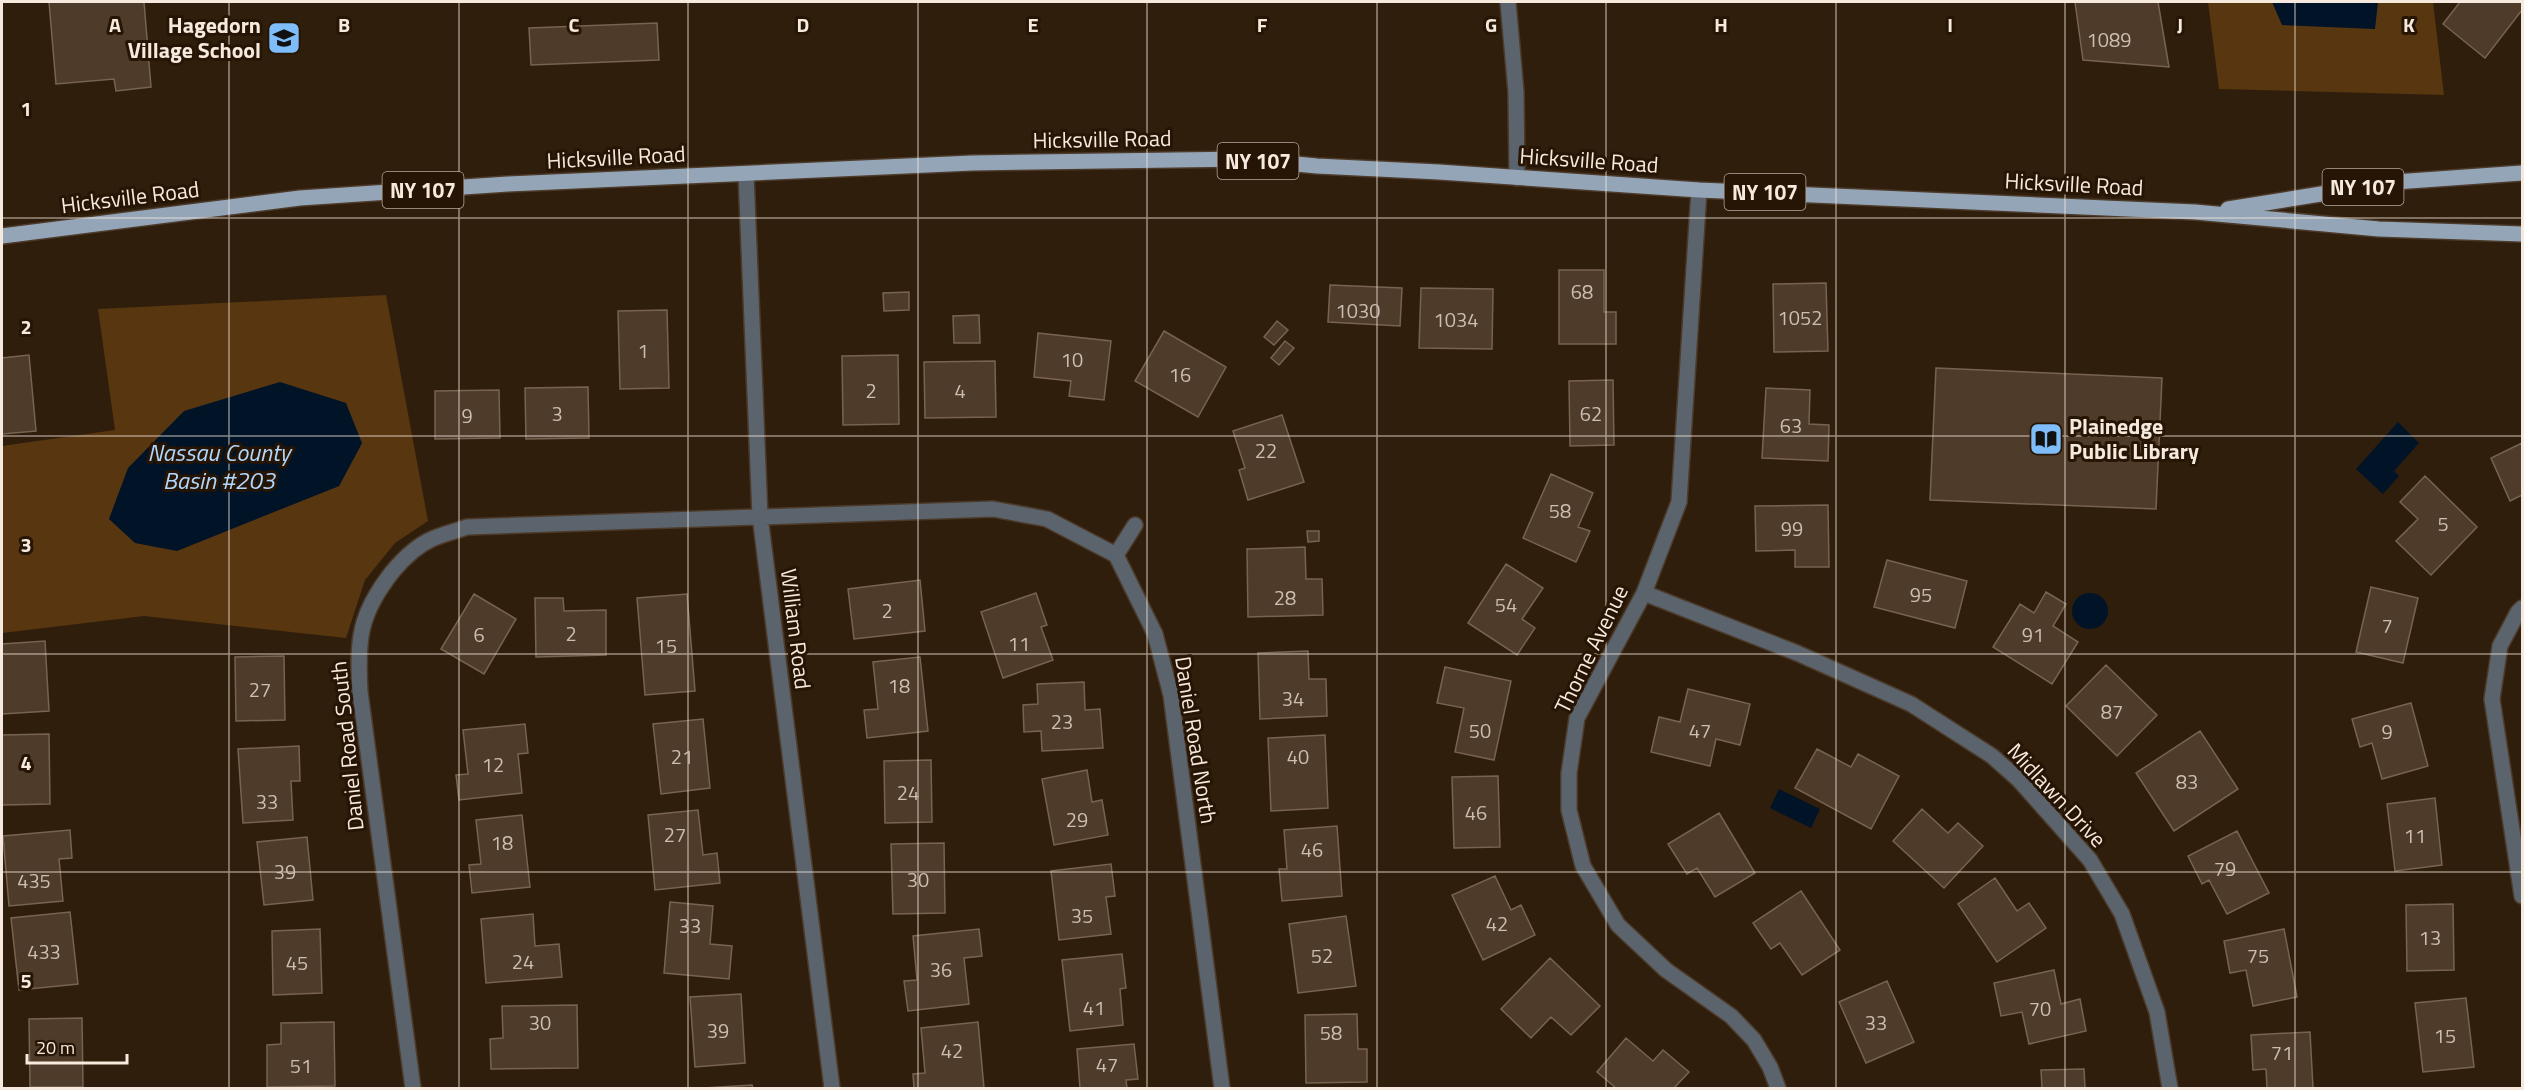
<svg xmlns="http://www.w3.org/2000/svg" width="2524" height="1090" font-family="'Titillium Web',sans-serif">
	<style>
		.green { fill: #58360f; fill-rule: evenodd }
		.water { fill: #001327 }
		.building { fill: #4e3b29; stroke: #786350; stroke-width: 1.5 }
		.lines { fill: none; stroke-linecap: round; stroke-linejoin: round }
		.minor-casing { stroke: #4c3a2a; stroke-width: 18 }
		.primary-casing { stroke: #4c3a2a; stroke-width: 18 }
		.minor { stroke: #5b646d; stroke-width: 15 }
		.primary { stroke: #93a5b7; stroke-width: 15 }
		.grid { fill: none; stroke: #f6e9de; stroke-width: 1.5; stroke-opacity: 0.55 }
		.labels { text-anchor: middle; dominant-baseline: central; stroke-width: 6; stroke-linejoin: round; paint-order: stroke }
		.number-label { font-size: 20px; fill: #ccbeb1 }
		.shield { fill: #261504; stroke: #b8a99d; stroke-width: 1.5 }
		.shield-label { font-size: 21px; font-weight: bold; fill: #f6e9de }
		.poi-label { font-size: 22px; font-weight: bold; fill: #f6e9de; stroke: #261504; text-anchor: end }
		.street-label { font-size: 22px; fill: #f6e9de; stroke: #261504 }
		.water-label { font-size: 24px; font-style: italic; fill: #b0d7fd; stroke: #261504 }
		.grid-label { font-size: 20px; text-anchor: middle; font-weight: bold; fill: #f6e9de; stroke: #261504; stroke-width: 6; stroke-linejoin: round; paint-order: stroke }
	</style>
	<rect width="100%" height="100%" fill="#301e0d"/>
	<!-- green -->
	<path class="green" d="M2208,2H2433L2444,95L2219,89Z
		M386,295L428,521L395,543L365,580L346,638L144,616L2,633V446L115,430L98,309ZM362,443L339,486L259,517Z"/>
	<!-- water -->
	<path class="water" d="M2272,2H2378L2375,29L2282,25Z
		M280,382L346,403L362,443L339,486L177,551L135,543L109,519L128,468L184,411Z
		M2398,422L2419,443L2394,471L2399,476L2383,494L2356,469Z
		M2072 611a18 18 0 1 1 36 0a18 18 0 1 1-36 0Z
		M1779,789L1820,809L1811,828L1770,808Z"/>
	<!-- building -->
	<path class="building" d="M49,2H144L151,87L116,91L114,79L56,84Z
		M2075,2H2158L2169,67L2083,60Z
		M2460,2H2522V10L2485,58L2443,24Z
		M657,23L659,60L531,65L529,28Z
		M1559,270H1604V312H1616V344H1559Z
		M1826,283L1828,351L1774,352L1773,284Z
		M1330,285L1402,288L1400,326L1328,322Z
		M1421,288L1493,289L1492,349L1419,348Z
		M909,292V310L884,311L883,293Z
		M667,310L669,388L620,389L618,311Z
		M979,315L980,343H954L953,316Z
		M1277,321L1288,330L1274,345L1264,337Z
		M1164,331L1226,367L1198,417L1135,381Z
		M1038,333L1111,341L1104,400L1069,396L1071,381L1034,377Z
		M1285,341L1294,348L1279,365L1271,358Z
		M29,355L36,431L2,434V358Z
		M898,355L899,424L843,425L842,356Z
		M995,361L996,417L925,418L924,362Z
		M1936,368L2162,378L2156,509L1930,500Z
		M1613,380L1614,445L1570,446L1569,381Z
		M588,387L589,438L526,439L525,388Z
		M1766,388L1810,390L1809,424L1829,425L1828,461L1762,458Z
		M499,390L500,438L435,439V391Z
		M1282,415L1304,482L1248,500L1239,470L1245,468L1233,431Z
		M2522,443V495L2510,501L2491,458Z
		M1551,474L1593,493L1578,527L1590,531L1576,562L1523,538Z
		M2425,476L2477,527L2431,575L2396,541L2418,519L2400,502Z
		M1828,505L1829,567H1795V550L1756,551L1755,506Z
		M1307,531H1319V541L1308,542Z
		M1305,547L1306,579H1322L1323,615L1248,617L1247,549Z
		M1887,560L1967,581L1955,628L1874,607Z
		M1506,564L1543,588L1522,619L1535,628L1517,655L1468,623Z
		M920,580L925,631L854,639L848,589Z
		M2371,587L2418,598L2403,663L2356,652Z
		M2046,592L2066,604L2053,626L2078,642L2052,684L1993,647L2020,604L2034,613Z
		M1036,593L1047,625L1041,627L1053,660L1003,678L981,612Z
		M474,594L516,619L484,674L441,649Z
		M687,594L695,691L645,695L637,598Z
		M535,598H563L564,611L606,610V655L536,657Z
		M45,641L49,711L2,714V644Z
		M1308,651L1309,679H1326L1327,716L1260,719L1258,653Z
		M284,656L285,720L236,721L235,657Z
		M920,657L928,731L867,738L864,710L878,709L873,662Z
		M2106,665L2157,715L2117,756L2066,706Z
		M1445,667L1511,681L1494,760L1455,752L1464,708L1437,703Z
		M1084,682L1085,710L1100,709L1103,748L1042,751L1041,731L1024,732L1023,705L1038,704L1037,684Z
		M1688,689L1750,704L1740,745L1716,739L1710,766L1651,752L1659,717L1680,722Z
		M2411,703L2428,766L2382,779L2372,743L2360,747L2352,719Z
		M703,719L710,788L661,794L653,724Z
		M525,724L528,753L518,754L522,793L459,800L456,775L468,774L463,730Z
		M2200,731L2238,789L2174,831L2136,773Z
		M49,734L50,804L2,805V735Z
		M1325,735L1328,808L1271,811L1268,738Z
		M299,746L300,781H291L293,820L243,823L238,749Z
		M1817,749L1851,767L1858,754L1899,776L1871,829L1795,788Z
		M931,760L932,822L885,823L884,761Z
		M1087,770L1092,802L1102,800L1108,835L1054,845L1042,779Z
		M1498,776L1500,847L1454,848L1452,777Z
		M2435,798L2442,865L2395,871L2387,804Z
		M1922,809L1948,833L1958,823L1983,846L1944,888L1893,841Z
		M698,810L703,855L717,853L720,883L655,890L648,815Z
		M1719,813L1755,873L1715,897L1697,868L1687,874L1668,844Z
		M522,815L530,887L472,893L469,865L481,864L476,820Z
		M1337,826L1342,896L1282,901L1279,869H1287L1284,830Z
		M70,830L72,858L59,859L63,901L9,906L3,836Z
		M2237,831L2269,893L2227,914L2209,880L2202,884L2188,856Z
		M307,837L313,900L264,905L257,842Z
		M944,843L945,913L893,914L891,844Z
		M1111,864L1115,896L1106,897L1111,934L1059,940L1051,871Z
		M1495,876L1511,910L1521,905L1535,935L1483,960L1452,895Z
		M1995,878L2017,911L2029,903L2046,928L1997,962L1958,904Z
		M1801,891L1840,950L1802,975L1780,943L1771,949L1753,923Z
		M670,902L713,906L710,944L732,946L729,979L664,973Z
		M2453,904L2454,970L2407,971L2406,905Z
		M70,912L78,984L19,990L11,918Z
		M533,914L535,946L559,944L562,977L486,983L481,919Z
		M1346,916L1356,986L1298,993L1289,924Z
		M320,929L322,993L273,995L272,931Z
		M979,929L982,956L964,958L969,1004L908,1011L904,981L917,980L913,936Z
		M2284,929L2297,997L2253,1006L2246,970L2230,973L2224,941Z
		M1122,954L1126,988L1120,989L1123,1025L1070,1031L1062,960Z
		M1550,958L1600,1006L1571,1035L1551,1017L1531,1038L1501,1009Z
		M2054,970L2061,1004L2080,999L2086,1031L2029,1044L2022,1012L2001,1016L1994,983Z
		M1887,981L1914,1042L1866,1063L1839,1002Z
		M741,994L745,1063L695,1067L690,997Z
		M2466,998L2474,1067L2423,1072L2415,1003Z
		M577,1005L578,1068L491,1069L490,1039L503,1038L502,1006Z
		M1357,1014L1358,1049H1367V1082L1306,1083L1305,1015Z
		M82,1018L83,1087H30L29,1019Z
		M334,1022L335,1086L267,1087V1045L281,1044V1023Z
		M978,1022L984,1088H914L913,1074L925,1073L921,1028Z
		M2310,1032L2313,1088H2267L2266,1069L2253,1070L2251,1035Z
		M1626,1038L1653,1061L1663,1050L1689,1072L1674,1088H1616L1597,1072Z
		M1134,1044L1138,1079L1126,1080L1127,1088H1080L1077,1049Z
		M2084,1069L2085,1088H2042L2041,1070Z
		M752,1085L753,1088H703Z"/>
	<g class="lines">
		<defs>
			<path id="minor" d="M1508,2L1516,92L1517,178
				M746,174L760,516L832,1088
				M1699,190L1679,502L1644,593L1577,718L1569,773V810L1583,866L1618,925L1666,970L1731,1016L1754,1040L1770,1067L1778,1088
				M1116,555L1135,525
				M1644,593L1797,653L1911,704L1992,756L2019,780L2090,860L2122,914L2157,1012L2170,1088
				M2522,608L2518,612L2500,646L2492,699L2522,896
				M413,1088L360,692C357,639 359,614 393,571C404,558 416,546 432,539C443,534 456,531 467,527L993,509L1047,519L1116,555L1155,634L1171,695L1222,1088"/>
			<path id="primary" d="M2228,209L2395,182L2522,173
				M2,236L300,198L508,184L972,163L1245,159L1317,166L1439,172L1699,190L2195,212L2379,229L2522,234"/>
		</defs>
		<!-- minor casing -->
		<use href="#minor" class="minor-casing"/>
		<!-- primary casing -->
		<use href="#primary" class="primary-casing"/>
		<!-- minor -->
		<use href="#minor" class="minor"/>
		<!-- primary -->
		<use href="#primary" class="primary"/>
	</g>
	<!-- grid -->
	<path class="grid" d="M229,2V1088M459,2V1088M688,2V1088M918,2V1088M1147,2V1088M1377,2V1088M1606,2V1088M1836,2V1088M2065,2V1088M2295,2V1088M2,218H2522M2,436H2522M2,654H2522M2,872H2522"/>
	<!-- icons -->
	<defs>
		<symbol id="school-square" viewBox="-11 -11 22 22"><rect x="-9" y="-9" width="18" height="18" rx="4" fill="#7ebdf9" stroke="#261504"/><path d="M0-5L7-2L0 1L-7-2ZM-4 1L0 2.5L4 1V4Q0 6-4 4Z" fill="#111"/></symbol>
		<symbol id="library-square" viewBox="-11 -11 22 22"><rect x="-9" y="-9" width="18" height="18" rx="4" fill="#7ebdf9" stroke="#261504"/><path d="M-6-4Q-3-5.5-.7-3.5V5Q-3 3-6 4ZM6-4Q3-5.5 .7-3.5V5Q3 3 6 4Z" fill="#111"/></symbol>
	</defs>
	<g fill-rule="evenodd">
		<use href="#school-square" x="265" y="19" width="38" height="38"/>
		<use href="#library-square" x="2027" y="420" width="38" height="38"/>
	</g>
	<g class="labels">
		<!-- number labels -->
		<g class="number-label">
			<text x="2109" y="39">1089</text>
			<text x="1582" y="291">68</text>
			<text x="1358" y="310">1030</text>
			<text x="1800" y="317">1052</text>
			<text x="1456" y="319">1034</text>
			<text x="643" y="350">1</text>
			<text x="1072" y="359">10</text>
			<text x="1180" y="374">16</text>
			<text x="871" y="390">2</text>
			<text x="960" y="390">4</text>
			<text x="557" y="413">3</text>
			<text x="1591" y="413">62</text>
			<text x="467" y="415">9</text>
			<text x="1791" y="425">63</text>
			<text x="1266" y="450">22</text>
			<text x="1560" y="510">58</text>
			<text x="2443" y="523">5</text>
			<text x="1792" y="528">99</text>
			<text x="1921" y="594">95</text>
			<text x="1285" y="597">28</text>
			<text x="1506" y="604">54</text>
			<text x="887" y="610">2</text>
			<text x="2387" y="625">7</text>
			<text x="571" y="633">2</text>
			<text x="479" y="634">6</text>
			<text x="2033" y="634">91</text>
			<text x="1019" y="643">11</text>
			<text x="666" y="645">15</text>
			<text x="899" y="685">18</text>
			<text x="260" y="689">27</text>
			<text x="1293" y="698">34</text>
			<text x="2112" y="711">87</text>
			<text x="1062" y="721">23</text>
			<text x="1480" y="730">50</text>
			<text x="1700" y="730">47</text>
			<text x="2387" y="731">9</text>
			<text x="682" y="756">21</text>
			<text x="1298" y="756">40</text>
			<text x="493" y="764">12</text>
			<text x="2187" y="781">83</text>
			<text x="908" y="792">24</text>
			<text x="267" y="801">33</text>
			<text x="1476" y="812">46</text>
			<text x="1077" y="819">29</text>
			<text x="675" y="834">27</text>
			<text x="2415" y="835">11</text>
			<text x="502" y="842">18</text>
			<text x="1312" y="849">46</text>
			<text x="2225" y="868">79</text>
			<text x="285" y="871">39</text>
			<text x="918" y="879">30</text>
			<text x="34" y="880">435</text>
			<text x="1082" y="915">35</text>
			<text x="1497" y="923">42</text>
			<text x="690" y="925">33</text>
			<text x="2430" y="937">13</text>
			<text x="44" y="951">433</text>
			<text x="1322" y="955">52</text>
			<text x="2258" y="955">75</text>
			<text x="523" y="961">24</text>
			<text x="297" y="962">45</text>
			<text x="941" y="969">36</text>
			<text x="1094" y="1007">41</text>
			<text x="2040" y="1008">70</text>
			<text x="540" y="1022">30</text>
			<text x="1876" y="1022">33</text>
			<text x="718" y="1030">39</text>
			<text x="1331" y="1032">58</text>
			<text x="2445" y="1035">15</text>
			<text x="952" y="1050">42</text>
			<text x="2282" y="1052">71</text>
			<text x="1107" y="1064">47</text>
			<text x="301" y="1065">51</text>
		</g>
		<!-- shield labels -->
		<g class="shield">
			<rect x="1217.5" y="143" width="81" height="36" rx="4.5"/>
			<rect x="2322.5" y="169" width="81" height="36" rx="4.5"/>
			<rect x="382.5" y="172" width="81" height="36" rx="4.5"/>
			<rect x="1724.5" y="174" width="81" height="36" rx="4.5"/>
		</g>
		<g class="shield-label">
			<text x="1258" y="161">NY 107</text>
			<text x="2363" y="187">NY 107</text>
			<text x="423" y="190">NY 107</text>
			<text x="1765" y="192">NY 107</text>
		</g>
		<!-- poi labels -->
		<g class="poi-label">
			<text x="261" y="25">Hagedorn<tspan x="261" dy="25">Village School</tspan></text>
			<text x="2069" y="426" text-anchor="start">Plainedge<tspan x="2069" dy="25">Public Library</tspan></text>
		</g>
		<!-- street labels -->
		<g class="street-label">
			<text transform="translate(1102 139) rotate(-1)">Hicksville Road</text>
			<text transform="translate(616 157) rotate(-3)">Hicksville Road</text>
			<text transform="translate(1589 160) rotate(4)">Hicksville Road</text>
			<text transform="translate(2074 184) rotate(3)">Hicksville Road</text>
			<text transform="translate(130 197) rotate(-7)">Hicksville Road</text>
			<text transform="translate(796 629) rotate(83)">William Road</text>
			<text transform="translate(1591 649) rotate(-64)">Thorne Avenue</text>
			<text transform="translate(1196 740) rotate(81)">Daniel Road North</text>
			<text transform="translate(347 746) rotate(-96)">Daniel Road South</text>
			<text transform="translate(2057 795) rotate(47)">Midlawn Drive</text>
		</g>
		<!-- water labels -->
		<g class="water-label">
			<text x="219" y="452">Nassau County<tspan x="219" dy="28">Basin #203</tspan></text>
		</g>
	</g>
	<g class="grid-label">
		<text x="115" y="32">A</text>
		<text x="344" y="32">B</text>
		<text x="574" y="32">C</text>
		<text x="803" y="32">D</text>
		<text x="1033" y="32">E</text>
		<text x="1262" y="32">F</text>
		<text x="1491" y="32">G</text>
		<text x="1721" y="32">H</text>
		<text x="1950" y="32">I</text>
		<text x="2180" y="32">J</text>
		<text x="2409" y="32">K</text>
		<text x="26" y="116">1</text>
		<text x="26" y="334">2</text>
		<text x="26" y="552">3</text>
		<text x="26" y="770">4</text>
		<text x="26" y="988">5</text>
	</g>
	<!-- border -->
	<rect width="2524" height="1090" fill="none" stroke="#f6e9de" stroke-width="6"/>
	<!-- scale -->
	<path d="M27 1054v9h100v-9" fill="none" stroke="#f6e9de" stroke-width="3"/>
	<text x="36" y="1054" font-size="18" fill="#f6e9de" stroke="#261504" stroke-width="4.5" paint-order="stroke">20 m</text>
</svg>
